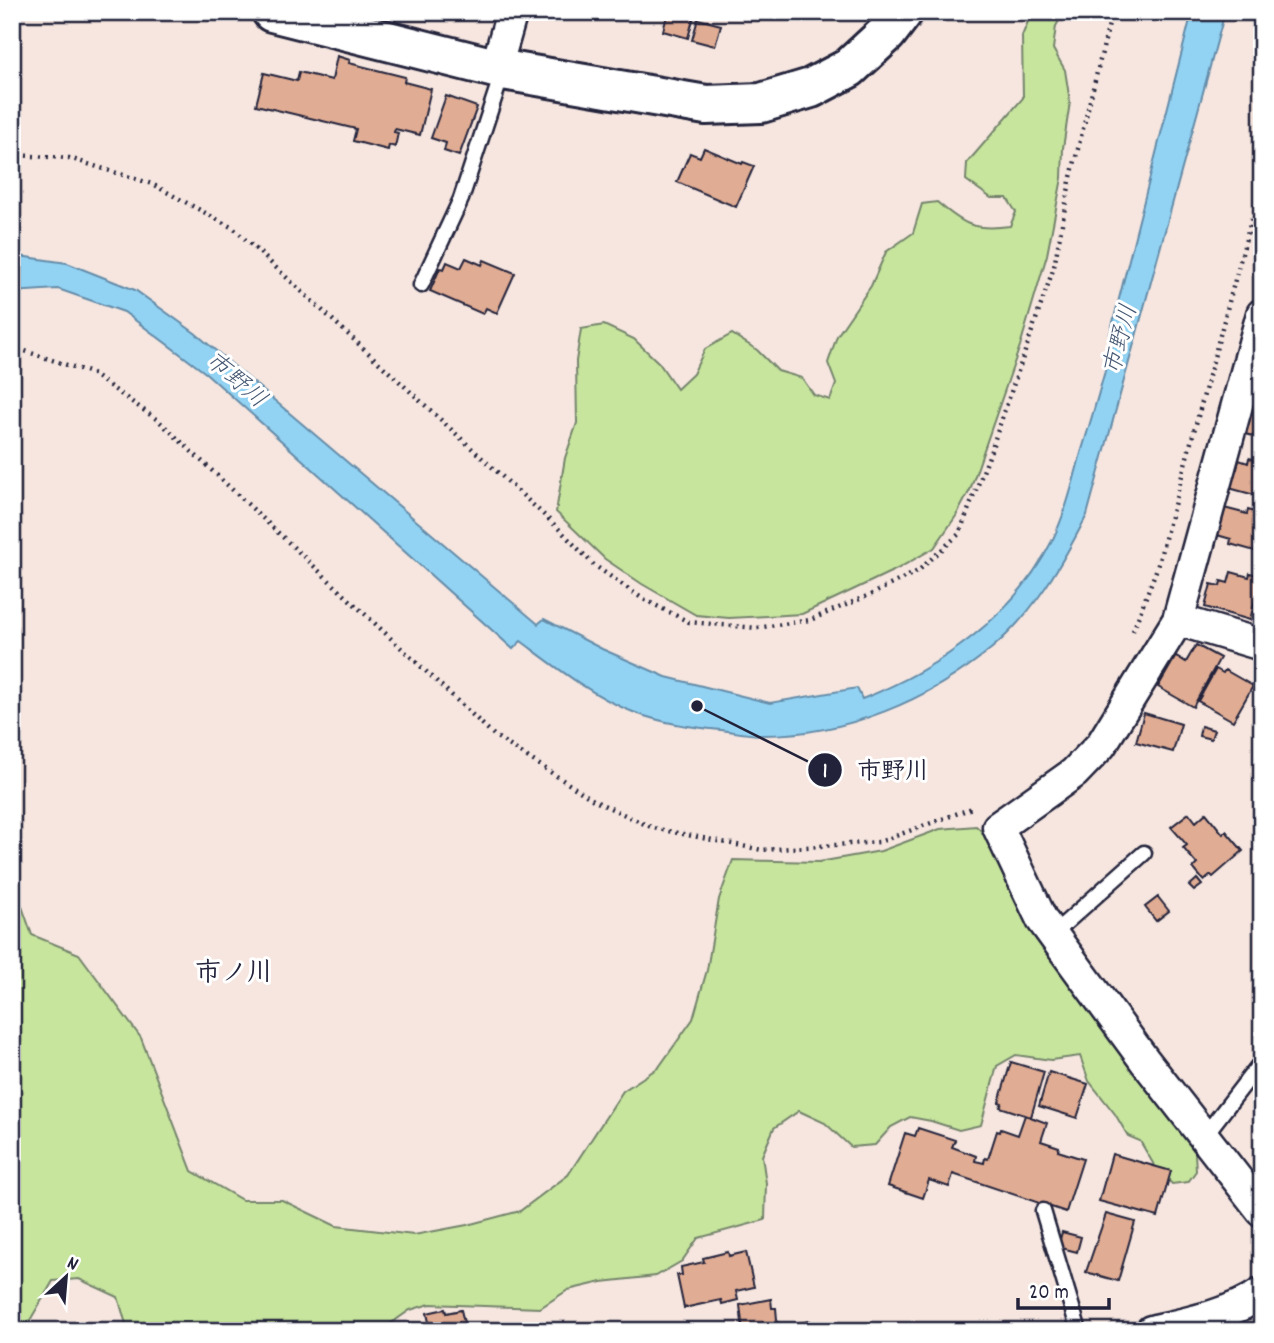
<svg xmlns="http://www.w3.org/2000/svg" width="1274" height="1343" font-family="Dekko,'Klee One',sans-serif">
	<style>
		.green { fill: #c7e59d; stroke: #74846c; stroke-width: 2 }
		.water { fill: #92d3f3; stroke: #658ca9; stroke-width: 2 }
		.building { fill: #e0ac93; stroke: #22223b; stroke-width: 2 }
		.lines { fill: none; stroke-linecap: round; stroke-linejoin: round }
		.lane-casing { stroke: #22223b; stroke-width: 19 }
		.street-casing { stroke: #22223b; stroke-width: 35 }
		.secondary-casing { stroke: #22223b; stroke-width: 44 }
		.path { stroke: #22223b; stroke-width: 4.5; stroke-dasharray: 2 5; stroke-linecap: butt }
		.lane { stroke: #fff; stroke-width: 14 }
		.street { stroke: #fff; stroke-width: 30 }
		.secondary { stroke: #fff; stroke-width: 38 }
		.labels { text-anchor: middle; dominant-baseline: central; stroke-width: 6; stroke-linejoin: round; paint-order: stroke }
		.water-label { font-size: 24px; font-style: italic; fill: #445772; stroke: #fff }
		.quarter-label { font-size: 26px; font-weight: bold; fill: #22223b; stroke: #fff }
		.leader { fill: none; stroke: #22223b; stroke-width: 2.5 }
		.callout-dot { fill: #22223b; stroke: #fff; stroke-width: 2.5 }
		.mark-label { font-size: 21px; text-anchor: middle; font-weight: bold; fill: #fff }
		.callout-label { font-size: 24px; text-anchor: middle; font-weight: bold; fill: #22223b; stroke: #fff; stroke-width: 6; stroke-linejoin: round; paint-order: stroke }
	</style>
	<rect width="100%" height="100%" fill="#f6e6df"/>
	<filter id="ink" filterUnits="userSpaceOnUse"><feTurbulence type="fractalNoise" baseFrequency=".0143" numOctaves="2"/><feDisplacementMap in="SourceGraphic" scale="14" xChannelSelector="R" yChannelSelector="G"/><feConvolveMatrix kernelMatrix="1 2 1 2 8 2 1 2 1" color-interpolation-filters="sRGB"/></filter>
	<g filter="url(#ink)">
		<!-- green -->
		<path class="green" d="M1032,12H1064L1056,26L1053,49L1065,70L1070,102L1063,148L1062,178L1047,255L1020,346L970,490L956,516L934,548L897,569L802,614L729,618L696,615L642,584L605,559L556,512L565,458L577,423L576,361L581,329L604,325L634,339L659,363L677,389L693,374L705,349L732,334L757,350L778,371L802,378L814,395L830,400L836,384L828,363L837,336L871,286L886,252L913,233L922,204L937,202C964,225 974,231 1010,226L1016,212L1007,198H991L966,180L967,163L1023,98L1022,36Z
			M976,826L991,840L1194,1134L1196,1171L1188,1182L1172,1184L1154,1165L1140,1141L1128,1136L1115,1114L1089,1081L1080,1056L1051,1060L1016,1055L997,1066L981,1125L959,1130L931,1121L910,1117L891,1127L875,1145L851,1147L825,1123L799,1111L774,1128L762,1156L766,1183L765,1220L698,1238L682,1261L656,1276L602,1282L568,1290L540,1308L430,1304L410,1310L380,1331H128L118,1297L79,1279L53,1281L29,1322L12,1328V895L19,898L32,935L79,954L141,1038L192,1171L242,1200H282L336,1226L414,1235L467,1225L520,1211L568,1175L623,1091L659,1067L693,1019L707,970L719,899L733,860L819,862L881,851L940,829Z"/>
		<!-- water -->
		<path class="water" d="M1192,12H1225L1087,515C1062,564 1034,613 992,648C928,701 846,735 763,735C749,735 735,732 721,730C690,727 662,723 633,712C592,696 556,667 521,641L513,649L207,374L124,312L58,289L12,292V255L67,263L135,290L195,333L538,624L544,619L602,649L666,677L770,703L857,688L862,699C940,668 1015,616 1053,539C1066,512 1073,482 1081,453C1093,414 1104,375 1115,335L1110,334Z"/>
		<!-- building -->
		<path class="building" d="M668,12H695L688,38L663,31Z
			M773,12H826L825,21L773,17Z
			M698,19L721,25L715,46L692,40Z
			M337,56L350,60L349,63L405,77L404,82L431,89L420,135L395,129L394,132L398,133L395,147L389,145L388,150L353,141L356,129L256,105L264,73L297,81L299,72L332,80Z
			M446,96L477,107L459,156L444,151L446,143L431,138Z
			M704,148L742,164L743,162L754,166L736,207L677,182L690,153L700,157Z
			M466,258L482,265L484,260L515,273L497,313L486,308L483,314L430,291L440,268L444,269L447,262L461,268Z
			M1255,395L1262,397V438L1245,434Z
			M1249,458L1262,461V497L1229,488L1234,468L1237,469L1239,460L1248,463Z
			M1224,508L1247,514L1248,510L1262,514V553L1230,544L1231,539L1217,535Z
			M1231,572L1249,577L1250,573L1261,576L1250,620L1205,607L1211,584L1220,586L1221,581L1228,583Z
			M1196,645L1220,658L1193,707L1158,687L1176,656L1186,662Z
			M1216,669L1223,673L1225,670L1253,686L1233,721L1198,701Z
			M1144,713L1181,724L1173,752L1136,742Z
			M1201,726L1214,730L1211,739L1199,736Z
			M1189,813L1196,822L1206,813L1223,834L1226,831L1243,851L1213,877L1211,875L1204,881L1193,868L1197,864L1183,848L1187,845L1171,827Z
			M1197,879L1202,885L1194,891L1189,886Z
			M1158,897L1169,911L1156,921L1145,907Z
			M1011,1062L1044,1072L1031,1117L1000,1107L1002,1103L999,1102Z
			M1049,1072L1088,1084L1077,1118L1039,1106Z
			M1025,1115L1047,1123L1041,1141L1059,1147L1058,1151L1083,1159L1066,1212L953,1174L949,1187L929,1180L923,1198L888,1186L905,1133L915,1136L918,1128L955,1140L952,1147L976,1156L975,1161L984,1163L985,1158L988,1159L997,1131L1000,1132L1001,1129L1018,1135Z
			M1112,1154L1171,1171L1158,1217L1099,1201Z
			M1106,1214L1135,1222L1118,1281L1086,1272Z
			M1062,1232L1081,1237L1077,1252L1058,1247Z
			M728,1252L729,1256L746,1252L754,1287L736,1291L738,1300L722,1304L721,1300L684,1308L677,1275H682L681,1267L704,1262L703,1258Z
			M771,1299L772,1308H776L778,1331H743L740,1305Z
			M445,1309L446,1313L461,1310L466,1331H409L430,1327L427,1313Z
			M810,1321L811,1331H799L798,1323Z"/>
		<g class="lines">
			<defs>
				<path id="lane" d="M421,285L461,199L503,71
					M1053,934L1144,853
					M1205,1135L1262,1061
					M1043,1211L1079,1331"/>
				<path id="street" d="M496,68L512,12
					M1262,314L1178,620L1101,745L1074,773L998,827L1042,920L1145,1061L1262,1211
					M1178,620L1262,645
					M1151,1331C1186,1323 1233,1314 1262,1293"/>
				<path id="secondary" d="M272,12L503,70L706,105L761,103L811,88L849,68L887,33L903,12"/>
			</defs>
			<!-- lane casing -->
			<use href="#lane" class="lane-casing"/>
			<!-- street casing -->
			<use href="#street" class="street-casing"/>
			<!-- secondary casing -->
			<use href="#secondary" class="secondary-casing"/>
			<!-- path -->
			<path class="path" d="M12,155L69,158L152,184L233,228L557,527L594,565L643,599L689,622L757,628L810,620L872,594L918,571L959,534L988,459L1054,267L1070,181L1112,12
				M12,349L16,348L91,373L159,421L495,736L595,801L653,828L762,850L879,842L975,807
				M1133,631L1157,568L1262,180"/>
			<!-- lane -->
			<use href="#lane" class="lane"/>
			<!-- street -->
			<use href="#street" class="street"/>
			<!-- secondary -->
			<use href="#secondary" class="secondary"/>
		</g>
	</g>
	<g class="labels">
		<!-- water labels -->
		<g class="water-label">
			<text transform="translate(1122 340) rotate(-75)">市野川</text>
			<text transform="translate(235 381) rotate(41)">市野川</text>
		</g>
		<!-- quarter labels -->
		<g class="quarter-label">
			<text x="234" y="974">市ノ川</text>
		</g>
	</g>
	<!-- callouts -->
	<path class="leader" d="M697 706L825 770"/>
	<g class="callout-dot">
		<circle cx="697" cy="706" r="7"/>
		<circle cx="825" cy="770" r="18"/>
	</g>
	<g class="mark-label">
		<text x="825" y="777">1</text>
	</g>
	<g class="callout-label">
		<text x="893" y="778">市野川</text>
	</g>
	<!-- margin -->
	<rect width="1274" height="1343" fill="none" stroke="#fff" stroke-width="42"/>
	<rect x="21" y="21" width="1232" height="1301" fill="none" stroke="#22223b" stroke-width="2.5" filter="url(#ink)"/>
	<!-- north arrow -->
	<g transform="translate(66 1277) rotate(26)" stroke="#ffffff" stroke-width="5" paint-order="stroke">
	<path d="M0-5L12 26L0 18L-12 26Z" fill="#22223b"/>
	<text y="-10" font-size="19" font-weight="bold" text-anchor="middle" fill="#22223b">N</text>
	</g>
	<!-- scale -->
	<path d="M1018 1298v10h91v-10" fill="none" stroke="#22223b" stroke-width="3.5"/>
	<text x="1029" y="1298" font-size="21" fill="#22223b" stroke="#ffffff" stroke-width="5" paint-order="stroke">20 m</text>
</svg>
